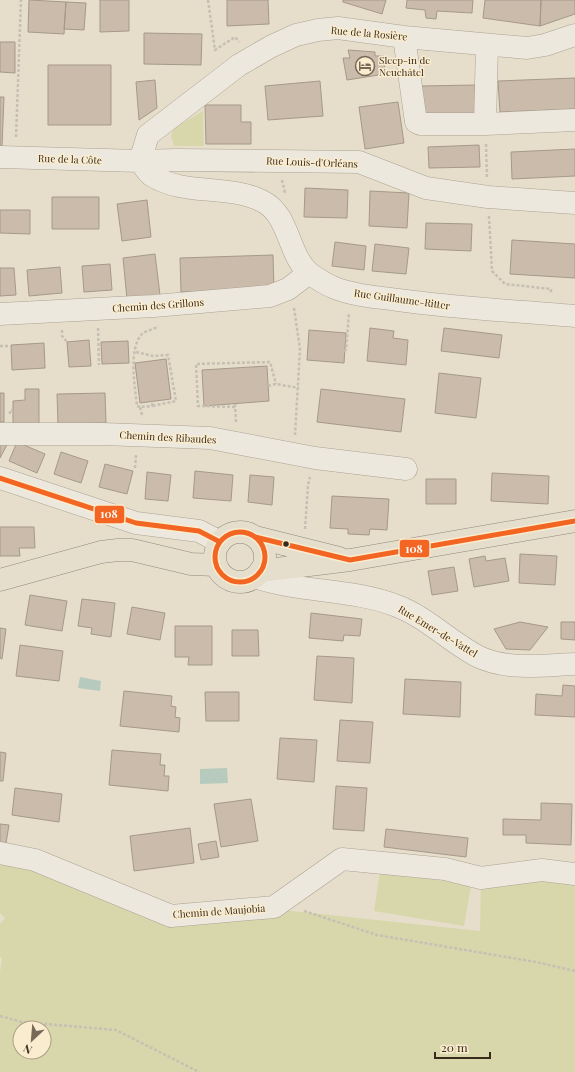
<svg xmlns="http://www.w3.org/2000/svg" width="575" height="1072" font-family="'Playfair Display',serif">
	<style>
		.green { fill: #d7d7ab; fill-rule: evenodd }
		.water { fill: #b6cbbe }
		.building { fill: #cabbaa; stroke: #a69989 }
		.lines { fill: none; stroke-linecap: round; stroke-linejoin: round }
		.minor-casing { stroke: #aba294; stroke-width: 23 }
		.major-casing { stroke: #90887b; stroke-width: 23 }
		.path { stroke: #c6bfb4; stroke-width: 2.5; stroke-dasharray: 3 2; stroke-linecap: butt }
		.minor { stroke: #ede8dd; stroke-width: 22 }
		.major { stroke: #e5decd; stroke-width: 22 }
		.bus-1-casing { stroke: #f9eccf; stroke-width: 8 }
		.bus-1 { stroke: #f26522; stroke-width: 5 }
		.bus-dot { fill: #3a2a1b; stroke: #f9eccf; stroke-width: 1.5 }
		.labels { text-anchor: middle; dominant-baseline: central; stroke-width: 3; stroke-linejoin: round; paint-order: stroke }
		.street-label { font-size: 10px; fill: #3a2a1b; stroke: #f9eccf }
		.poi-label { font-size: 10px; fill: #3a2a1b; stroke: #f9eccf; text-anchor: start }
		.line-badge { stroke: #f9eccf; stroke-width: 1.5 }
		.badge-label { font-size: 11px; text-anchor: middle; font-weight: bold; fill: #fff }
	</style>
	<rect width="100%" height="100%" fill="#e6deca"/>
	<!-- green -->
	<path class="green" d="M203,111L204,146H174L171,136L174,128Z
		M0,855L171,919L273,909L480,931L481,881L575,877V1072H0V972L2,959L0,957V924L5,918L0,913ZM20,1028H44V1052H20Z
		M380,871L471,885L464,926L374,911Z"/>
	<!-- water -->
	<path class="water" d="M80,677L101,681L100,691L78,688Z
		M227,768L228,783L200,784V769Z"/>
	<!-- building -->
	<path class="building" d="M29,0L66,2L64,34L28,32Z
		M100,0H129V31L100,32Z
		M227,0H268L269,24L227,26Z
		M343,0H386L382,14L343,2Z
		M407,0H473L472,13L437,11L436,19L426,18L425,10L406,8Z
		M485,0H541L540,26L483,18Z
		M541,0H575V14L540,26Z
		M66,2L86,3L84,30L64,29Z
		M144,33L202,34L201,65L144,64Z
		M0,42H15V73L0,72Z
		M348,50L375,52V56H384L385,74L347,80L343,58H350Z
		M48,65H111V125H48Z
		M575,78V109L500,112L498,81Z
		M155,80L157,108L139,120L136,82Z
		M320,81L323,116L268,120L265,86Z
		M475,85V118L422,119V86Z
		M0,97H4L2,147H0Z
		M398,102L404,143L365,149L359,107Z
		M205,105H241V122H251V144H206Z
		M479,145L480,167L429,168L428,147Z
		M575,149V176L512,179L511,152Z
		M305,188L348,190L347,218L304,217Z
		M370,191L409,193L407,228L369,226Z
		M52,197H99V229H52Z
		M147,200L151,237L122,241L117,204Z
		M0,210H30V234L0,233Z
		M426,223L472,224L471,251L425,249Z
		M512,240L575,244V278L510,274Z
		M335,242L366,246L364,270L332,266Z
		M375,244L409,248L406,274L372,271Z
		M155,254L160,295L127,299L123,258Z
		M273,255L274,289L181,292L180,258Z
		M110,264L112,290L84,292L82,266Z
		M60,267L62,293L29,296L27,270Z
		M0,268H14L16,295L0,296Z
		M370,328L394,331L393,338L408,340L406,365L367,361Z
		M444,328L502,335L499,358L441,351Z
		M309,330L346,333L344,363L307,360Z
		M89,340L91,366L69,367L67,342Z
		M128,341L129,363L102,364L101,342Z
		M44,343L45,368L12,370L11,345Z
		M166,359L171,399L140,403L135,363Z
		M267,366L269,401L204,406L202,370Z
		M439,373L481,378L476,418L435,413Z
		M25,389H39V426H13V401L25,400Z
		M321,389L405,399L401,432L317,422Z
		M0,393H4V422H0Z
		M105,393L106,423L58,424L57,394Z
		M0,441H9L0,458Z
		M17,442L45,454L37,473L9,461Z
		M61,452L88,461L81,483L54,474Z
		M105,464L133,471L127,494L99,487Z
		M195,471L233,475L231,501L193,498Z
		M147,472L171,475L168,501L145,499Z
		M492,473L549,476L548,504L491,501Z
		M250,475L274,477L272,505L248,502Z
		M426,479H456V504H426Z
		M332,496L389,499L387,530L370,529L369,535L348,534V529L330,528Z
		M0,527H34L35,548H19L20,556H0Z
		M520,554L557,556L555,585L519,583Z
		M485,556L486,561L505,558L509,581L474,587L469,559Z
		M454,567L458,591L432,595L428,571Z
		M30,595L67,601L62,631L25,625Z
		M82,599L115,603L111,637L91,634L92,628L78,626Z
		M132,607L165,613L160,640L127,634Z
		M311,613L362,619L360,636L344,635L343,641L309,638Z
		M520,622L548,627L530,650L506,649L494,629Z
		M561,622H575V640L561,639Z
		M175,626H212V665H188L189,657H175Z
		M0,628L6,629L2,659L0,658Z
		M232,630H258L259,656H232Z
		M20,645L63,651L59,681L16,676Z
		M317,656L354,658L352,703L314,700Z
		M405,679L461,682L460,717L403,714Z
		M563,685L575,686V717L535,715L536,694L562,696Z
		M124,691L172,696L171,706L176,707L175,717L180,718L179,732L120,726Z
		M205,692H239V721H206Z
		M340,720L373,722L370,763L337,761Z
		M280,738L317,740L314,782L277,779Z
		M112,750L161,754L160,765H165L164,776H169L168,791L109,785Z
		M0,752L6,753L3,781H0Z
		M336,786L367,788L364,831L333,829Z
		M15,788L62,794L59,822L12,815Z
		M251,799L258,841L221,847L214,804Z
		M541,803L572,804L571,845L526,843V835H503V819L541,820Z
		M0,824L9,825L6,843H0Z
		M190,828L194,863L134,871L130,836Z
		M386,829L468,838L466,857L384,847Z
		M216,841L219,857L201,860L198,844Z"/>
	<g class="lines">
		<defs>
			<path id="minor" d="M404,37L416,122L420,124H485L575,120
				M485,124L487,45
				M0,157L140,161L176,160L359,162L426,188L488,197L575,203
				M140,161C143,165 147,172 151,175C183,196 228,184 262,201C290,215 287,253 309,273C316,278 327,285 335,288C355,296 377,297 398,300C456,308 516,311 575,316
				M140,161L148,135L239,65L272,46L296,35L318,30L338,28L404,37L527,48L545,45L575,35
				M0,314L154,306L270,296L288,289L309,273
				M0,434H103L210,438L315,458L406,469
				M0,478L136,523L199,531L220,542
				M255,577C301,593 351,588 397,606C426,617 449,641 477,656C507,671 543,665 575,664
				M0,853L35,860L171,916L274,907L342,859L445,869L481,878L542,870L575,874"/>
			<path id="major" d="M215 557a25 25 0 1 1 50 0a25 25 0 1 1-50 0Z
				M255,537L339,558
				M260,571L350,560L575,521
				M0,580L101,552L118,550H132L191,564L216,565"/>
		</defs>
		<!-- minor casing -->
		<use href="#minor" class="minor-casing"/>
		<!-- major casing -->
		<use href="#major" class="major-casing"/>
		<!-- path -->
		<path class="path" d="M208,0L215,50L235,37L239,42
			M16,137L21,0
			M486,144L487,177
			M282,180L285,193
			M489,216L492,271L505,284L551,289V294
			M294,308L300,349L295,435
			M98,328L99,365
			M62,330V336L67,342
			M0,346H8
			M344,351L346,350L349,313
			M136,352L153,356L168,355L176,401L152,406
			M268,386L276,384L299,388
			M235,404L236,422
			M140,407L137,406C135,386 128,349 142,334C146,330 154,330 158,326
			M235,407L198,406L196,364L270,362L276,384
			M10,414V410H13
			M142,415L140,407L152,406L153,402
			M135,468L136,455
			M305,529L308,485L310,477
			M304,911L377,935L536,962L575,971
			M0,1016L22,1022L116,1030L199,1072"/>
		<!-- minor -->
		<use href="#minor" class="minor"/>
		<!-- major -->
		<use href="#major" class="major"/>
		<defs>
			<path id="bus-1" d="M0,478L136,523L199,531L220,542
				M215 557a25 25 0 1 1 50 0a25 25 0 1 1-50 0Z
				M255,537L350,560L575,521"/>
		</defs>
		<!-- bus-1 casing -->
		<use href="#bus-1" class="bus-1-casing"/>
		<!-- bus-1 -->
		<use href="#bus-1" class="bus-1"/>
	</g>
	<!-- icons -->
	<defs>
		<symbol id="hotel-ring" viewBox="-11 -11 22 22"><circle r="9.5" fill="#f9eccf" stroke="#766958" stroke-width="1.5"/><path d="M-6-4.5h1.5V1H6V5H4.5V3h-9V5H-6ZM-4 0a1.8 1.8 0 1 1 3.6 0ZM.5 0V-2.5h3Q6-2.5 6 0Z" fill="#766958"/></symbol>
	</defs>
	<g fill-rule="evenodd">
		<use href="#hotel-ring" x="354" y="55" width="22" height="22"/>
	</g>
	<!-- markers -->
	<circle class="bus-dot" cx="286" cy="544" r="3.5"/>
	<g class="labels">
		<!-- street labels -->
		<g class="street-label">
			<text transform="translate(369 33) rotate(5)">Rue de la Rosière</text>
			<text transform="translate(70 159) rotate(2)">Rue de la Côte</text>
			<text transform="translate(312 162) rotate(2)">Rue Louis-d'Orléans</text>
			<text transform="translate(402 299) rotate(8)">Rue Guillaume-Ritter</text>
			<text transform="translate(158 305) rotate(-4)">Chemin des Grillons</text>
			<text transform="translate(168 437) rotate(3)">Chemin des Ribaudes</text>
			<text transform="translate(438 631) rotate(31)">Rue Emer-de-Vattel</text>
			<text transform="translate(219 911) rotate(-4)">Chemin de Maujobia</text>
		</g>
		<!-- poi labels -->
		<g class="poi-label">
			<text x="379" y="60">Sleep-in de<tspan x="379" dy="12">Neuchâtel</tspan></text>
		</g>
	</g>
	<g class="line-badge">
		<rect x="94" y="505" width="31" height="19" rx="4" fill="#f26522"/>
		<rect x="399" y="539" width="31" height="19" rx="4" fill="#f26522"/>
	</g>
	<g class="badge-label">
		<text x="109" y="518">108</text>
		<text x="414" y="553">108</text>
	</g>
	<!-- north arrow -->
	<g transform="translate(32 1040) rotate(206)"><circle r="19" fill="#f9eccf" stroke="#ad9e87"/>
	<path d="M0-3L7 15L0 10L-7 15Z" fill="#766958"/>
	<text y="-6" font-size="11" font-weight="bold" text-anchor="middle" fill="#3a2a1b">N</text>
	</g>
	<!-- scale -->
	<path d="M435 1052v6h55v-6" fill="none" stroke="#3a2a1b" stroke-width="2"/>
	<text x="441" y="1052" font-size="12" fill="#3a2a1b" stroke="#f9eccf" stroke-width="3" paint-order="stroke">20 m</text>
</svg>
